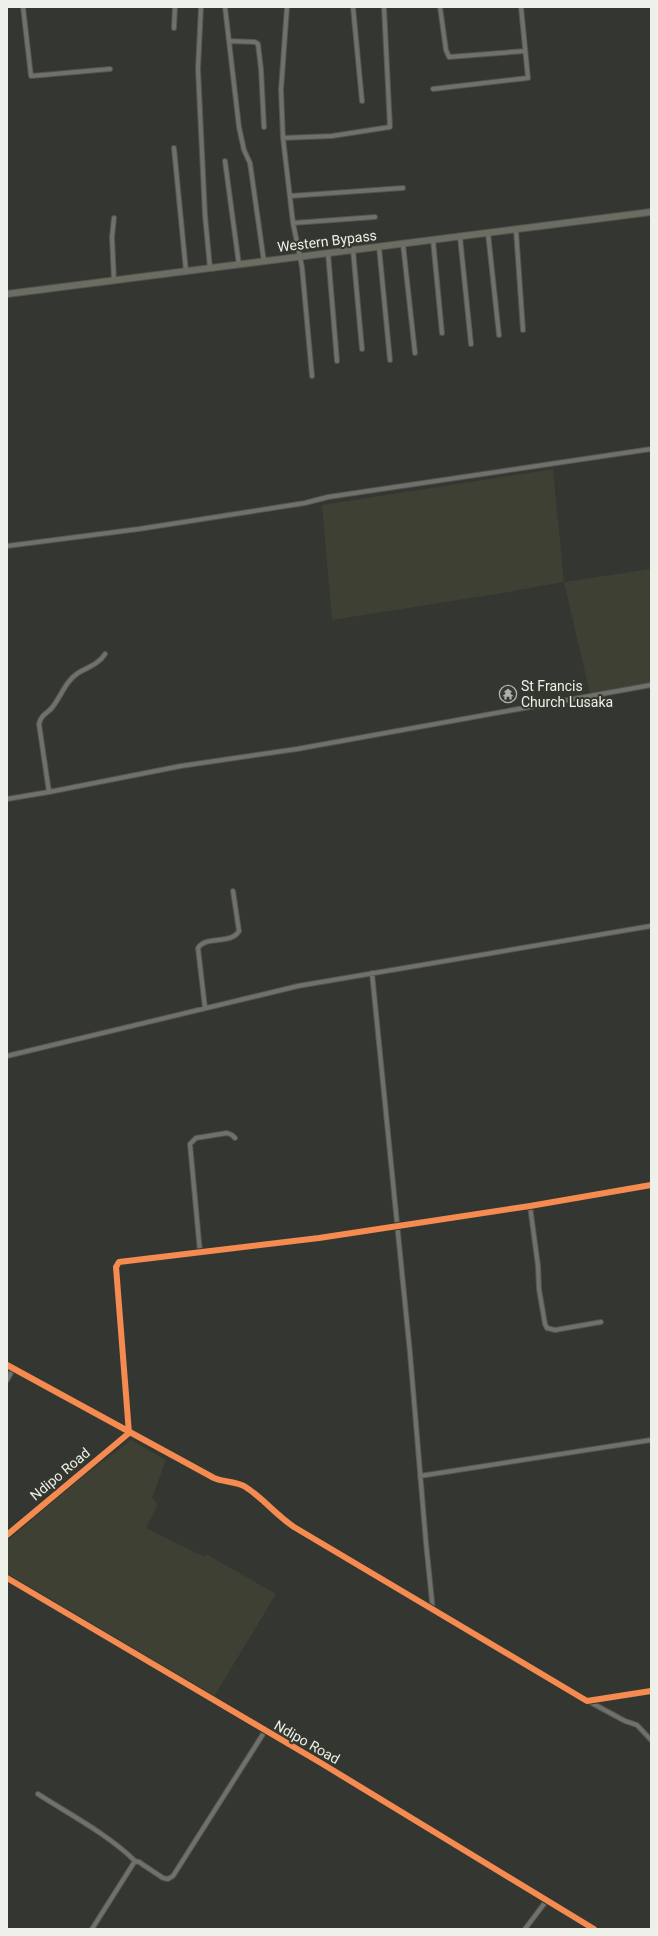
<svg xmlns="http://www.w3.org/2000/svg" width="658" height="1936" font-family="Roboto,sans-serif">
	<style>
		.built { fill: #3d4033 }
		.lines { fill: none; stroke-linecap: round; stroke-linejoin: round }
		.street-casing { stroke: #535450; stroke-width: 6 }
		.primary-casing { stroke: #535450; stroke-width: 8 }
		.street { stroke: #70716c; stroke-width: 4 }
		.primary { stroke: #6b6d62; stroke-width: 6 }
		.cycleway-casing { stroke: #35382f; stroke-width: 8 }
		.cycleway { stroke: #f68b52; stroke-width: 6 }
		.labels { text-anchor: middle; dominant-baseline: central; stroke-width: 4; stroke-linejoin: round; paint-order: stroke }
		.street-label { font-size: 14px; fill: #eef0ea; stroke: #35382f }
		.poi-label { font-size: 14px; fill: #eef0ea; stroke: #35382f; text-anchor: start }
	</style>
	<rect width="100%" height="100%" fill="#343631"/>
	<!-- built -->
	<path class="built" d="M553,469L564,582L503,593L332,620L322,505Z
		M651,569V683L590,694L564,582Z
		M131,1440L166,1460L152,1498L158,1504L146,1528L205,1557L206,1554L276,1594L212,1700L7,1577V1541L77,1481Z"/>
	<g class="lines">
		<defs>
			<path id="street" d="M23,7L31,76L110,69
				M201,7L198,69L205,215L210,268
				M225,7L239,127L244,150L250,163L264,262
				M287,7L281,90L283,138L332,136L390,127L384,7
				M353,7L362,101
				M440,7L446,50L449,57L525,51
				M174,28L175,7
				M229,41L255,42L258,44L261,69L264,127
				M433,89L528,78L521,7
				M283,138L293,223L302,267L312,376
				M174,148L186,271
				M225,161L239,265
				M290,196L403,188
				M114,218L112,237L114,281
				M293,223L375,217
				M516,230L523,330
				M488,233L499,335
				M460,237L471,344
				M433,240L442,333
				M403,244L415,353
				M379,247L390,360
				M353,250L362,349
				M328,253L337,361
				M7,546L139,529L305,503L328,497L651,449
				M49,792L39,724C42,712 49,714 54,705C62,694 66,681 78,673C88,667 99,664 105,654
				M7,799L49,792L181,766L297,749L651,685
				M372,973L410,1353L426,1543L433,1611
				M205,1008L198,948C206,935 231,945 239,931L233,891
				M7,1056L298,986L651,926
				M530,1206L538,1266L539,1289L545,1324L547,1328L555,1330L601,1322
				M200,1252L190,1144L196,1138L227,1133L232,1135L235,1138
				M7,1365L214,1478C223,1482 234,1481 244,1486C262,1497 276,1515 294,1527L587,1701L651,1691
				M7,1380L13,1369
				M420,1476L651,1440
				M7,1535L129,1433L116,1267L119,1262L319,1238L530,1206L651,1185
				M7,1578L321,1763L594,1929
				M588,1701L625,1721L637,1725L651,1740
				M38,1794C69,1814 109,1835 135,1861
				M92,1929L135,1861L139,1862L163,1878L168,1879L173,1876L265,1731
				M525,1929L547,1900"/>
			<path id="primary" d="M7,294L651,212"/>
		</defs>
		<!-- street casing -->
		<use href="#street" class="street-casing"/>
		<!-- primary casing -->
		<use href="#primary" class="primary-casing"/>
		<!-- street -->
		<use href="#street" class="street"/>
		<!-- primary -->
		<use href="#primary" class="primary"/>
		<defs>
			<path id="cycleway" d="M7,1365L214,1478C223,1482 234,1481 244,1486C262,1497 276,1515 294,1527L587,1701L651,1691
				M7,1535L129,1433L116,1267L119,1262L319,1238L530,1206L651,1185
				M7,1578L321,1763L594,1929"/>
		</defs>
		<!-- cycleway casing -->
		<use href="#cycleway" class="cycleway-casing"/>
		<!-- cycleway -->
		<use href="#cycleway" class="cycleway"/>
	</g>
	<!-- icons -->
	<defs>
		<symbol id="temple-ring" viewBox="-11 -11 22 22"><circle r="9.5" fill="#35382f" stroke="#adafa9" stroke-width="1.5"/><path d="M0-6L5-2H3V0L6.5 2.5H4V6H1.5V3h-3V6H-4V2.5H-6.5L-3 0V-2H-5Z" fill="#adafa9"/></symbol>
	</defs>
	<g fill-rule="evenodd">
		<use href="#temple-ring" x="498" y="684" width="20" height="20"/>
	</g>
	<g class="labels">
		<!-- street labels -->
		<g class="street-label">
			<text transform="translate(327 241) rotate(-7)">Western Bypass</text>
			<text transform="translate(60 1474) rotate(-40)">Ndipo Road</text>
			<text transform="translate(307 1742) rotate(30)">Ndipo Road</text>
		</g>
		<!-- poi labels -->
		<g class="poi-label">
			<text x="521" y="686">St Francis<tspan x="521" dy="16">Church Lusaka</tspan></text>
		</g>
	</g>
	<!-- border -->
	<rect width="658" height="1936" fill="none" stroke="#eef0ea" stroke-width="16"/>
</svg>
